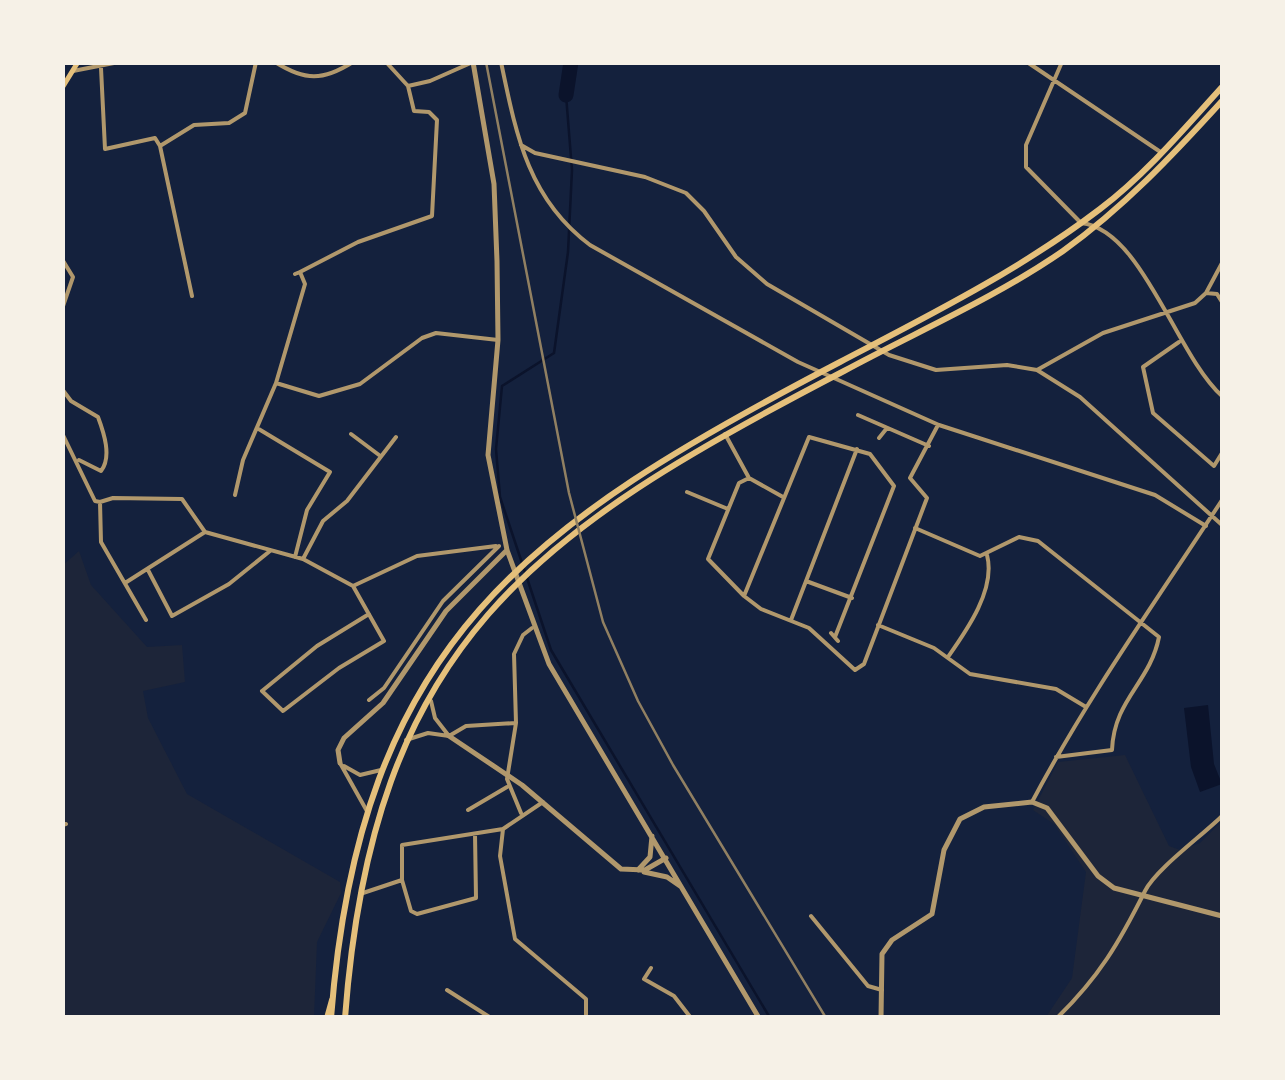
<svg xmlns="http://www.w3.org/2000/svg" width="1285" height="1080" font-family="Signika,sans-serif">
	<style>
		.green { fill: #1d2539 }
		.water { fill: #0b132b }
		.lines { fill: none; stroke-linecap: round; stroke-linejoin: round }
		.stream { stroke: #0b132b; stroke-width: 2.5 }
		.river { stroke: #0b132b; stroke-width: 15 }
		.minor { stroke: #b1986c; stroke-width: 4 }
		.tertiary { stroke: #b1986c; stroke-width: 5 }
		.secondary { stroke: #e5c07b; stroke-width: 5 }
		.primary { stroke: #e5c07b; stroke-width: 6 }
		.trunk { stroke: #e5c07b; stroke-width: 6 }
		.rail { stroke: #918062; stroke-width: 2.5 }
	</style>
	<rect width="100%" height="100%" fill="#14213d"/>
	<!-- green -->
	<path class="green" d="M79,551L91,585L147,647L182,645L185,682L143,691L148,718L187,794L340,882L341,893L317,942L314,1017H63L62,566Z
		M1125,755L1169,846L1180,850L1200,843L1222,821V1017H1046L1072,978L1086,872L1054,824L1033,810L1058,762Z"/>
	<!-- water -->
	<path class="water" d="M1208,705L1214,764L1222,784L1200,792L1191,767L1184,708Z"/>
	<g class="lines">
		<!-- stream -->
		<path class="stream" d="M566,95L572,170L568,252L554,353L502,386L496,449L500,497L551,650L770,1018"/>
		<!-- river -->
		<path class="river" d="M566,95L571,62"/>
		<!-- minor -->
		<path class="minor" d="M275,62C305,81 323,81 353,62
			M386,62L408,86L430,81L473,62
			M501,62C516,134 528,199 590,245L798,362L939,425L1155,495L1206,526
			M1027,62L1162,153
			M1062,62L1026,145V167L1081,223C1142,229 1176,355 1222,396
			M101,68L105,149L155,138L160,146L194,125L229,123L245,113L256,62
			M73,71L119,62
			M521,145L535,153L645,177L686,193L704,211L736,257L767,284L889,355L936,370L1007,365L1037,370L1080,397L1222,525
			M160,146L192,296
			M62,259L73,277L62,309
			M300,272L358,242L432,216L437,120L429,112L414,111L408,86
			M1206,293L1217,294L1222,302
			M1179,342L1143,367L1153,413L1214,466L1222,453
			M1037,370L1103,333L1195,303L1206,293L1222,263
			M62,378V379
			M276,383L305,284L300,272L295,274
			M62,389L71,401L98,417C104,433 112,457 101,471L79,460
			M858,415L929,446
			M257,428L330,472L307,510L295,557
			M62,433L95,501L100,502L101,542L146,620
			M351,434L379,455
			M725,434L749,478L739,483L708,559L744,596L761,609L809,628L855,670L864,664L927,498L910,478L938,425
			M879,438L887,428
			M749,478L783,497
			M687,492L728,509
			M235,495L243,460L276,383L319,396L360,384L422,338L436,333L498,340
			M100,502L113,498L182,499L205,532L303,559L353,586L384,641L339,668L283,711L262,691L317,646L369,614
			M915,528L980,556L1019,537L1038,541L1159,637C1150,683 1114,699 1112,750L1056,757
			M303,559L323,521L347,501L396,437
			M148,570L172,616L229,584L270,551
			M806,581L852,598
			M125,583L205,532
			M353,586L417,556L496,546
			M744,596L809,437L870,454L894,486L835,637
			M791,620L857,449
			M878,625L934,648L970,674L1056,689L1086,707
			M831,633L838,641
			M948,657C967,630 996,589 987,555
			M1222,689V733
			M369,700L384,688L443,601L499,546
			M431,701L435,718L449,736
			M406,740L428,733L449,736L466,726L516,723
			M340,763L368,813
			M344,766L360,775L381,770
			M1032,802C1088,696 1157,600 1222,500
			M468,810L507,787
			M521,813L507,779L516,723L514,654L523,635L532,628
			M62,825L66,824
			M503,829L500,856L515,939L586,999V1018
			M402,880V845L503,829L543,802
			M360,894L402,880L411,911L417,914L476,898L475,834
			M811,916L868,986L882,990
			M651,968L644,979L674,996L691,1018
			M447,990L491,1018
			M1057,1018C1099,977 1119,943 1145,891C1156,869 1203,835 1222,816"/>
		<!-- tertiary -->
		<path class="tertiary" d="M473,62L494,184L497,261L498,340L488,455L507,550L549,664L759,1018
			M449,736L522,785L621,869L645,870L666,858
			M340,763L338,750L344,738L383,703L446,611L507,550
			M638,870L650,857L652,836
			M644,872L667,877L680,886
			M881,1018L882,954L892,940L932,914L944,850L960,819L984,807L1032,802L1047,808L1098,876L1114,888L1222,916"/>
		<!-- secondary -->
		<path class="secondary" d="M62,88L78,62"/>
		<!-- primary -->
		<path class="primary" d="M327,1018L332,1000"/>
		<!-- trunk -->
		<path class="trunk" d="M331,1018C360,641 528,525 840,362C928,316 1020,270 1100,209C1145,175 1184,129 1222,87
			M345,1018C373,643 532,533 844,371C916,332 995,298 1063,251C1123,208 1173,155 1222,101"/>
		<!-- rail -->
		<path class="rail" d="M486,62L569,493L603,622L638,701L673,765L826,1018"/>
	</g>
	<!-- border -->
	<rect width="1285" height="1080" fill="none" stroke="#f6f1e7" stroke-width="130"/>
</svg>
